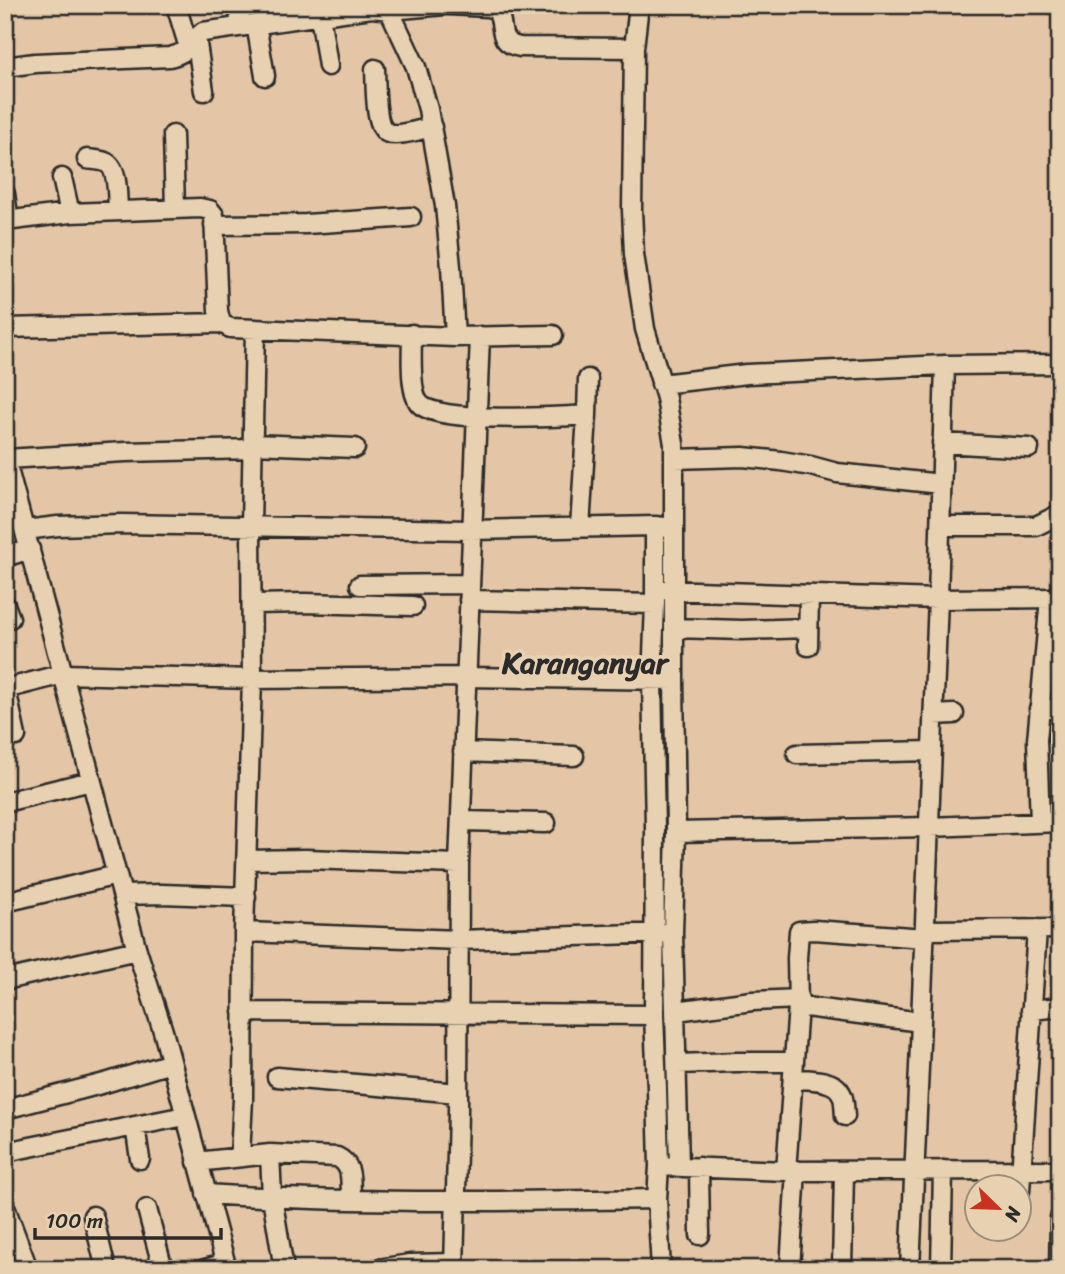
<svg xmlns="http://www.w3.org/2000/svg" width="1065" height="1274" font-family="Sriracha,sans-serif">
	<style>
		.lines { fill: none; stroke-linecap: round; stroke-linejoin: round }
		.minor-casing { stroke: #2b2b2b; stroke-width: 23 }
		.minor { stroke: #e8d1b1; stroke-width: 18 }
		.labels { text-anchor: middle; dominant-baseline: central; stroke-width: 7; stroke-linejoin: round; paint-order: stroke }
		.quarter-label { font-size: 30px; font-weight: bold; fill: #2b2b2b; stroke: #e8d1b1 }
	</style>
	<rect width="100%" height="100%" fill="#e4c6a6"/>
	<filter id="ink" filterUnits="userSpaceOnUse"><feTurbulence type="fractalNoise" baseFrequency=".0143" numOctaves="2"/><feDisplacementMap in="SourceGraphic" scale="14" xChannelSelector="R" yChannelSelector="G"/><feConvolveMatrix kernelMatrix="1 2 1 2 8 2 1 2 1" color-interpolation-filters="sRGB"/></filter>
	<g filter="url(#ink)">
		<g class="lines">
			<defs>
				<path id="minor" d="M176,5L189,48
					M238,5L241,26
					M387,5L416,67L428,109L445,206L451,267L455,337
					M449,5L487,7L496,9C507,24 494,42 520,47L634,48
					M639,5L634,48L632,210L634,254L645,329L666,398L674,444V680L676,832L673,933L679,1166
					M320,15L328,66
					M256,24L265,76
					M196,37L204,91
					M5,67L35,63L170,57C192,51 187,44 203,32L357,10L372,8L390,10L445,5
					M375,69C376,83 374,128 388,133C398,137 421,129 432,127
					M173,135L175,209
					M87,159C93,160 100,160 105,162C119,167 117,198 118,211
					M62,178L70,213
					M5,194L9,221
					M5,221L70,213L200,208L210,210L214,215L218,311L221,323L230,328L455,337L553,335
					M214,225L306,224L411,217
					M5,328L221,323
					M412,334C412,351 409,390 419,403C434,424 559,417 587,415L588,379
					M661,384L747,374L945,365L1060,364
					M942,443L1029,448
					M253,444L355,448
					M5,458L137,950L163,1031L227,1269
					M6,459L125,452L253,449
					M674,459L743,457L781,461L811,466L837,473L941,484
					M655,526V604L652,680L655,827L654,1015L657,1089L659,1166
					M940,526H1036L1060,514
					M580,528L587,415
					M25,530L58,526L121,524L471,530L655,526L674,528
					M5,557L30,549
					M360,585L469,584
					M664,590L938,599L1060,598
					M469,600L655,604
					M253,604L305,603L413,606
					M5,605L10,618
					M674,628L742,630L808,628
					M808,646L809,595
					M5,689L63,674L252,679L466,677L674,680
					M6,689L16,736
					M1039,709H1060
					M933,715L954,714
					M463,752L574,756
					M797,754L932,751
					M5,802L91,781
					M461,821L546,823
					M1040,822L1037,740L1050,598
					M676,832L929,827L1060,822
					M247,860L305,859L459,864
					M123,895L162,894L246,897
					M5,902L117,875
					M925,930L1060,929
					M244,932L459,940L666,933
					M5,980L137,950
					M798,1006L921,1022
					M1031,1010L1060,1007
					M676,1011L752,1001L799,999
					M243,1012L654,1015
					M678,1064L736,1062H794
					M277,1077L458,1093
					M793,1079C807,1080 834,1078 841,1093C845,1099 844,1108 845,1116
					M5,1109L105,1083L171,1063
					M135,1126L140,1159
					M5,1152L185,1116
					M240,1156L243,1099L244,932L252,679L251,526L255,329
					M197,1162L270,1154
					M699,1167L700,1235
					M786,1171L798,1006L797,958L799,931L814,930L925,938
					M1020,1191L1037,929
					M206,1194C356,1204 507,1201 657,1199
					M5,1207L28,1269
					M147,1209L163,1269
					M93,1216L106,1269
					M205,1269L225,1263
					M284,1269L272,1197L270,1154L337,1157C354,1165 350,1182 351,1199
					M378,1269L410,1264L454,1263
					M454,1269L458,1112L459,864L480,336
					M661,1269L657,1199L659,1166L786,1171L1060,1170
					M790,1269L796,1170
					M842,1269L844,1171
					M910,1269L921,1022L938,599L945,365
					M941,1269L943,1170
					M1059,1269L1060,1218"/>
			</defs>
			<!-- minor casing -->
			<use href="#minor" class="minor-casing"/>
			<!-- minor -->
			<use href="#minor" class="minor"/>
		</g>
	</g>
	<g class="labels">
		<!-- quarter labels -->
		<g class="quarter-label">
			<text x="585" y="663">Karanganyar</text>
		</g>
	</g>
	<!-- margin -->
	<rect width="1065" height="1274" fill="none" stroke="#e8d1b1" stroke-width="28"/>
	<rect x="14" y="14" width="1037" height="1246" fill="none" stroke="#2b2b2b" stroke-width="2.5" filter="url(#ink)"/>
	<!-- north arrow -->
	<g transform="translate(998 1208) rotate(113)"><circle r="33" fill="#e8d1b1" stroke="#9c8f7b" stroke-width="2"/>
	<path d="M0-5L12 26L0 18L-12 26Z" fill="#c8321e"/>
	<text y="-10" font-size="19" font-weight="bold" text-anchor="middle" fill="#2b2b2b">N</text>
	</g>
	<!-- scale -->
	<path d="M35 1228v10h186v-10" fill="none" stroke="#2b2b2b" stroke-width="3.5"/>
	<text x="46" y="1228" font-size="21" fill="#2b2b2b" stroke="#e8d1b1" stroke-width="5" paint-order="stroke">100 m</text>
</svg>
